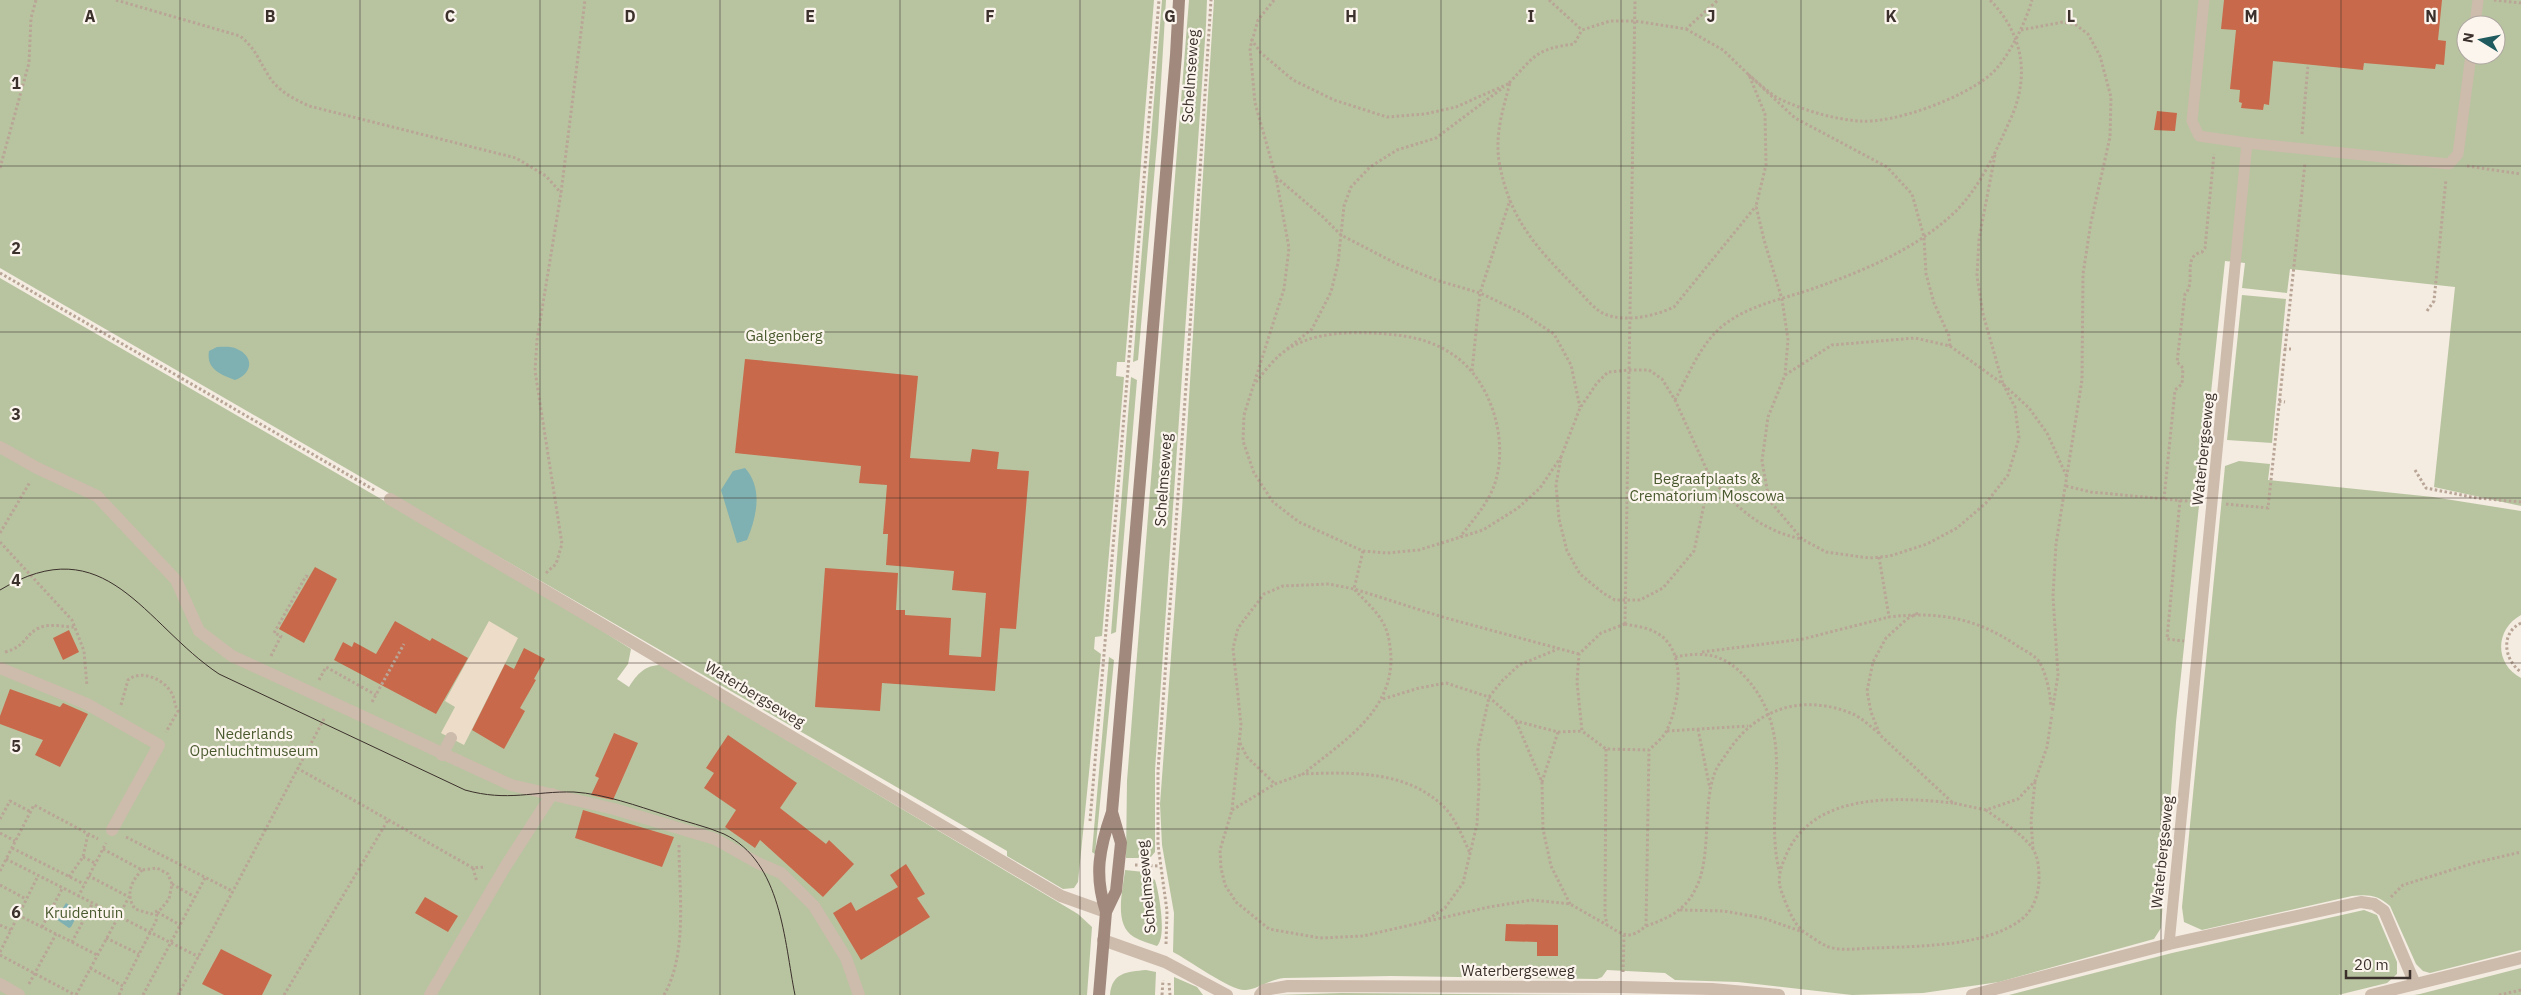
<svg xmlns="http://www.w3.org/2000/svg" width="2521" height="995" font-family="'IBM Plex Sans',sans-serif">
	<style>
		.green { fill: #b8c4a0; fill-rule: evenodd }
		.plaza { fill: #ecdcc8 }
		.water { fill: #7fb0b2 }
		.building { fill: #c8694b }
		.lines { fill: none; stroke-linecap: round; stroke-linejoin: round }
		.path { stroke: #b9a596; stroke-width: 3; stroke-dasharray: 2.5 2.5; stroke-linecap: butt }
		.lane { stroke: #cdbbac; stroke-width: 11 }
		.street { stroke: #cdbbac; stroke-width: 12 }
		.secondary { stroke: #a18a7d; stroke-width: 12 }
		.tram { stroke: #3b302b; stroke-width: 1 }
		.grid { fill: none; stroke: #3b302b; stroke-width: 1; stroke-opacity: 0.55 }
		.labels { text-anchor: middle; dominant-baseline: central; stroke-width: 4.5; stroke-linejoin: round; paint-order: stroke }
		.street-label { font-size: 15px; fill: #3b302b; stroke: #fbf5ee }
		.park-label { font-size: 15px; fill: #4a5a2e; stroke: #fbf5ee }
		.grid-label { font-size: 16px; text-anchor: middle; font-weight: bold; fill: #3b302b; stroke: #fbf5ee; stroke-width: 4.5; stroke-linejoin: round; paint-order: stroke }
	</style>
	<rect width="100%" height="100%" fill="#f4ebe1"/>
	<!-- green -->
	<path class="green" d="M0,0H1154L1125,362H1117L1116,376L1124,377L1102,636L1095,637L1094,649L1101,654L1078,882L1074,888L1063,889L1007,856V851L0,268Z
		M1162,0H1166L1158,132L1138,360L1133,362Z
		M1189,0H1207L1206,25L1155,770V852L1150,858H1126L1127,781Z
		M1214,0H2521V506L2434,487L2455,287L2290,269L2287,293L2242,288L2245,263L2225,261L2176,722L2161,928L2154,939L1999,982L1923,993L1852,995L1738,982L1675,980L1665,973L1607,970L1602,977L1597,979L1391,976L1284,978C1268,980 1258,989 1246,990C1232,992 1189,960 1173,952L1174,913L1162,845L1160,804L1182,509ZM2466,25H2496V55H2466Z
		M0,278L531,586L631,649L628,664L617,679L629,687C637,674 645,665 661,665L1078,914L1092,927L1087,995H0Z
		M2242,295L2286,299L2272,443L2227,440Z
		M1131,377L1137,380L1116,632L1111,634Z
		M2239,461L2270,464L2268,480L2433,497L2521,511V615C2495,629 2494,664 2521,678V950L2430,973L2423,971L2416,964L2390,906C2378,895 2368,894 2352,896L2202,930L2184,922L2182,907L2225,466Z
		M1109,657L1114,660L1095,854L1092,852Z
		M1125,870L1144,872L1155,880C1159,893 1167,936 1157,946C1149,943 1141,941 1134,937C1113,925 1123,890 1125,870Z
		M2364,910L2377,915L2397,962V974L2387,983L2338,995H2009L2172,953Z
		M2521,968V995H2414L2420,994Z
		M1146,970L1156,972L1155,995H1110C1112,972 1127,972 1146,970Z
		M1174,977L1197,987L1203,995H1174Z
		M1341,993L1604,995H1276Z"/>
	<!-- plaza -->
	<path class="plaza" d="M489,621L518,638L464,745L441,733L455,707L445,701Z"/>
	<!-- water -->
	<path class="water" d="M217,347C224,347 231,346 237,349C255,357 252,374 235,380C220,374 206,369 209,351Z
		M745,468C763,488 757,516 747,540L737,543L721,490L733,471Z
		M66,903L79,912L71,927L69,928L56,919Z"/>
	<!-- building -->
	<path class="building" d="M2224,0H2442L2438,40L2446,41L2444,65L2436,64L2435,69L2364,63L2363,70L2273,61L2269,105L2264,104L2263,110L2241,108L2242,103L2239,102L2240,90L2230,89L2236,30L2221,29Z
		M2157,111L2177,113L2175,131L2154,130Z
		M745,359L918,376L910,458L970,462L972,449L999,452L997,469L1029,471L1016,629L1000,628L995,691L882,683L880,711L815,707L825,568L898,573L896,610H905V615L951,618L949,655L981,657L986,593L952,590L954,571L886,565L888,534H883L887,485L859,483L861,466L735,453Z
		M315,567L337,579L304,643L279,629Z
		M395,621L430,641L432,638L468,658L436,714L334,660L343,642L352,647L354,642L376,654Z
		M69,630L79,652L63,660L53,638Z
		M524,648L545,659L534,679L536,680L520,708L525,711L504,749L472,730L505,664L514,669Z
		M10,689L60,707L63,703L88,714L60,767L35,755L43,740L0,724V716Z
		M614,733L638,743L613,800L591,795L599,778L595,776Z
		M728,735L797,783L780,808L826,844L829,840L854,864L823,897L760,840L755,848L725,827L736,810L704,788L714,773L706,768Z
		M583,810L674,837L662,867L575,838Z
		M906,864L925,894L917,898L930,917L861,960L833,913L851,902L856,911L898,887L890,875Z
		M425,897L458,916L448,932L415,913Z
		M1506,924L1558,925V956H1537V942L1505,941Z
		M221,949L272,975L262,995H224L202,984Z"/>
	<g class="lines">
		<!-- path -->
		<path class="path" d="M116,0L240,36C255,48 257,57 267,73C276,90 292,98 309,106L516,158L546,176L561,193
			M1274,0L1258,20L1250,48L1255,103L1276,177L1289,248L1284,289L1244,415L1243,441L1254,473L1273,502L1299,522L1363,551L1387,553L1419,550L1483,530L1518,508L1540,488L1561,457
			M1549,0L1582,30L1610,21H1635L1686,29L1718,0
			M2494,0L2521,3
			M1686,29L1723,50L1749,75L1765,114L1766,165L1756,206L1764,240L1782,299L1788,340L1785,375L1768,417L1762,461L1769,500L1802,539C1761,531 1736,507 1710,477
			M2021,30L2063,22L2076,25L2088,34L2100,56L2111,97L2110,137L2091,222L2083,274L2082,380L2056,544L2053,596L2058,675L2052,713
			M1251,39L1261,53L1293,80L1334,100L1387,117L1425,114L1456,107L1510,83C1503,109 1495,133 1499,161C1509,219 1536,247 1576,288C1585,297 1595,311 1607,315C1629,322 1654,316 1674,307L1756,206
			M1509,83C1535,56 1535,49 1574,44L1582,30
			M2302,134L2308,65
			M1995,155L1979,239L1977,276L1983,314L2003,384L2029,408L2047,433L2067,477
			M2467,166L2521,174
			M0,168L29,63L31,18L36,0
			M1276,177L1323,217L1341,235L1397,264L1436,280L1480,293L1522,313L1554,334L1571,365L1580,407
			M0,273L376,491
			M2427,311L2434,301L2446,179
			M1950,346L1949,336L1934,303L1926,274L1924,237L1912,194L1887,167L1795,118L1749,75C1759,83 1770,95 1782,100C1806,111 1833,119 1859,121C1894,124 1963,98 1990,75C2007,61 2026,22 2032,0
			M1287,349L1312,329L1331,292L1338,263L1344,206L1351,187L1370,167L1397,150L1436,138L1504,87
			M2284,349H2291
			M1629,370H1649L1662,379L1675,400L1710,477L1694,551L1663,588L1640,600H1615L1603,593L1580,574L1567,551L1559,519L1556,485L1561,457L1580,408L1597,383L1608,372Z
			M1472,371L1480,293L1510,200
			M1785,375L1832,345L1915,338L1950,346L2003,384L2015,407L2019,438L2008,475L1986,503L1957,528L1927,544L1890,556L1869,558L1826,552L1802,539
			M1256,382C1265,371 1276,356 1288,349C1311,334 1342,332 1369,333C1398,334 1427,337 1452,354C1491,379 1509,440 1495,483C1488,504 1473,520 1460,537
			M1675,400C1689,374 1701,342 1725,324C1750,305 1783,299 1812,289C1863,271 1915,250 1955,212C1981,186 1996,151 2011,118C2030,75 2023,34 1990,0
			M2279,401L2285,402
			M2415,470L2426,488L2477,498L2521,502
			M2066,486L2091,492L2197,502
			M2164,499L2175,390L2182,384L2183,368L2177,362L2185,294C2197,282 2181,256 2202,252L2205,248L2214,154
			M2180,500L2167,639L2184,641
			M2226,504L2268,508L2305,163
			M0,533L30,482
			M0,542L72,620L84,651L87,686
			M1363,551L1354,589C1363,599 1375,609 1382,621C1389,632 1390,645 1391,657C1392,713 1342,742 1303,774C1351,772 1409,770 1446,809C1457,822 1463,838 1470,853
			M1879,557L1889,617C1939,611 1977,618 2019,647C2026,651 2037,657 2040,663C2047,677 2050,692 2051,707
			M546,573L556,564L562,544L535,371L537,340L561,193L585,0
			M1918,613L1907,619L1886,638L1873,662L1867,691L1871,712L1880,735L1953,803L1986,810L2018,799L2035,781L2047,747L2052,714
			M2521,623C2500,633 2504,660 2521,672
			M1625,624L1635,0
			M1625,624C1634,626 1646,627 1655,632C1688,648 1680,702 1667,730C1664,737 1655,744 1649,750L1606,749L1582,731L1577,682L1579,654L1601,633Z
			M5,652C27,646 25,634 39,628C49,623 64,627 75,627
			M1702,652L1803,639L1889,617
			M1579,654L1446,618L1354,589L1329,584L1283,586L1264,594L1238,628L1233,648L1241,725L1232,810L1220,850L1221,868L1225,885L1236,902L1269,929L1320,938L1363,936L1489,907L1532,900L1570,904L1607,925
			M271,656L281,636L274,633L306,576L310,578
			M1675,657C1706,651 1725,654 1747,679C1799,739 1763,802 1779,870
			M319,680L326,667L376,695
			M1383,699L1419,688L1446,683L1489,697L1516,721L1558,732L1542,782L1516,721
			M372,702L404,644
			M121,705L128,680C141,669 163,679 171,692C175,698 174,705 178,711L166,732
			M1698,729L1710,789
			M1667,731L1748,726
			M1558,732L1582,731
			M1240,743L1247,757L1275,784
			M1606,749L1605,914L1607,925C1625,936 1629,940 1646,926L1649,750
			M297,768L473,868L485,867
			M1542,782L1543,829L1551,866L1570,904
			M1953,803C1897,797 1815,792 1787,853C1781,867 1776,878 1782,893C1787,906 1794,927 1807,934C1813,938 1820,943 1826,946C1841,952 1860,948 1875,948C1919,946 1986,947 2022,919C2033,910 2038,896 2039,882C2039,871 2039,859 2033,849C2023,834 2001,821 1986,810
			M1232,810L1275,784L1303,774
			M0,819L10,801L31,812
			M1090,821L1159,0
			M0,833L15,841
			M126,837L232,891
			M12,848L84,884
			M103,849L142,870L157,868L168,874L172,884L169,899L161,909L151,914L135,909C125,894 131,882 142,870
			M2033,849L2031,821L2035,782
			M83,857L95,863
			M6,859L199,957
			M1135,865L1159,866
			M473,868L477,882
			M0,871L34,805L98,839
			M69,877L83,857L88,834
			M172,884L195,897
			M0,885L26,899
			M78,897L106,843
			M2391,897L2403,885L2474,863L2521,852
			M1680,910L1724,911L1763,918L1803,932
			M18,915L72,942L92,904
			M1424,922L1445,908L1463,883L1477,824L1479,786L1478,748L1489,697L1502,681L1519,665L1558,649
			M0,925L11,930
			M1646,926C1667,919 1686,910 1696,888C1712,856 1702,806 1715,772C1718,765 1723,759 1727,753C1756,708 1803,693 1853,714C1862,718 1872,728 1880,734
			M42,927L62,889
			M106,938L139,954
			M72,942L97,955
			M1166,944L1167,911L1158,845V771L1188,358L1211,0
			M0,952L38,876
			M0,955L75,995
			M90,968L123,986L156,921L157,912L180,925
			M1623,972L1624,935
			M1169,983L1170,995
			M29,984L56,934
			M76,995L129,897L89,876
			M119,995L123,986
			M143,995L205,878
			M178,995L325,717
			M284,995L388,820
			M664,995C688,953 679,892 679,845
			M1162,995L1163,980
			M2499,995L2521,990"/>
		<!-- lane -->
		<path class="lane" d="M2475,25L2478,0
			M2247,143L2449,164L2458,154L2471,55
			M2169,944L2247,143L2199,136L2192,121L2204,0"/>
		<!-- street -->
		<path class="street" d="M0,447L37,468L97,496L176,580L199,631L232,656L511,785L614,809L715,839L758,863L781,873L814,906L846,958L859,995
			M390,499L1061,896L1106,912
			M0,668L87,704L159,745L112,830
			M442,755L451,738
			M1103,940L1165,962L1227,995
			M0,984L19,995
			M430,995L505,867L552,794
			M1260,995L1264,990L1288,986L1622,987L1712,989L1779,995
			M1972,995L2169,944L2361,902L2374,904L2384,911L2415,984
			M2371,995L2521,958"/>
		<!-- secondary -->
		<path class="secondary" d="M1106,912C1094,875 1099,849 1112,812L1176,55L1179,0
			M1099,995L1106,912L1116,891L1121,843L1112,812"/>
		<!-- tram -->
		<path class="tram" d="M0,590C106,526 144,624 219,674L465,790C508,802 533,791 574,792C605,794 637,806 666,815C685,822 706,826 724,834C782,862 784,941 795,995"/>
	</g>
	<!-- grid -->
	<path class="grid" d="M180,0V995M360,0V995M540,0V995M720,0V995M900,0V995M1080,0V995M1260,0V995M1441,0V995M1621,0V995M1801,0V995M1981,0V995M2161,0V995M2341,0V995M0,166H2521M0,332H2521M0,498H2521M0,663H2521M0,829H2521"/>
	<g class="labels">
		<!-- street labels -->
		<g class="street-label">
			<text transform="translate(1190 76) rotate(-86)">Schelmseweg</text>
			<text transform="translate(2203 449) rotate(-84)">Waterbergseweg</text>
			<text transform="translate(1163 480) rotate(-86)">Schelmseweg</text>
			<text transform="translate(755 694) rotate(31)">Waterbergseweg</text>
			<text transform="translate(2162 852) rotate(-84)">Waterbergseweg</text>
			<text transform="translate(1146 887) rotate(-95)">Schelmseweg</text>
			<text x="1518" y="970">Waterbergseweg</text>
		</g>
		<!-- park labels -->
		<g class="park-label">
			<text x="784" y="335">Galgenberg</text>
			<text x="1707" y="478">Begraafplaats &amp;<tspan x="1707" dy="17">Crematorium Moscowa</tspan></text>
			<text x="254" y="733">Nederlands<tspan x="254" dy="17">Openluchtmuseum</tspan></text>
			<text x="84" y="912">Kruidentuin</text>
		</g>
	</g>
	<g class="grid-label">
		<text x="90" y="22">A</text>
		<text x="270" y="22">B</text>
		<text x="450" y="22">C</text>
		<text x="630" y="22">D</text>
		<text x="810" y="22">E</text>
		<text x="990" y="22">F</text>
		<text x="1170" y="22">G</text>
		<text x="1351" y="22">H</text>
		<text x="1531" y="22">I</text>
		<text x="1711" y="22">J</text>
		<text x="1891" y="22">K</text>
		<text x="2071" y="22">L</text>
		<text x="2251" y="22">M</text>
		<text x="2431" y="22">N</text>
		<text x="16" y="89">1</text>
		<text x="16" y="254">2</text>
		<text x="16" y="420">3</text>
		<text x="16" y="586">4</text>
		<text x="16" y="752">5</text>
		<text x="16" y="918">6</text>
	</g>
	<!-- north arrow -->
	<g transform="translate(2481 40) rotate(280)"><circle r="24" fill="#fbf5ee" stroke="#aea6a0"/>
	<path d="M0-4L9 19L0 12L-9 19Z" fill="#1f5a5e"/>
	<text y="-8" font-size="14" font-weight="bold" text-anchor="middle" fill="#3b302b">N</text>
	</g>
	<!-- scale -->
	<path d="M2346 970v8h64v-8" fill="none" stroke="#3b302b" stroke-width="2.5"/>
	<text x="2354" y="970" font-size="15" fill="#3b302b" stroke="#fbf5ee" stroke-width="4" paint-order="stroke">20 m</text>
</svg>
